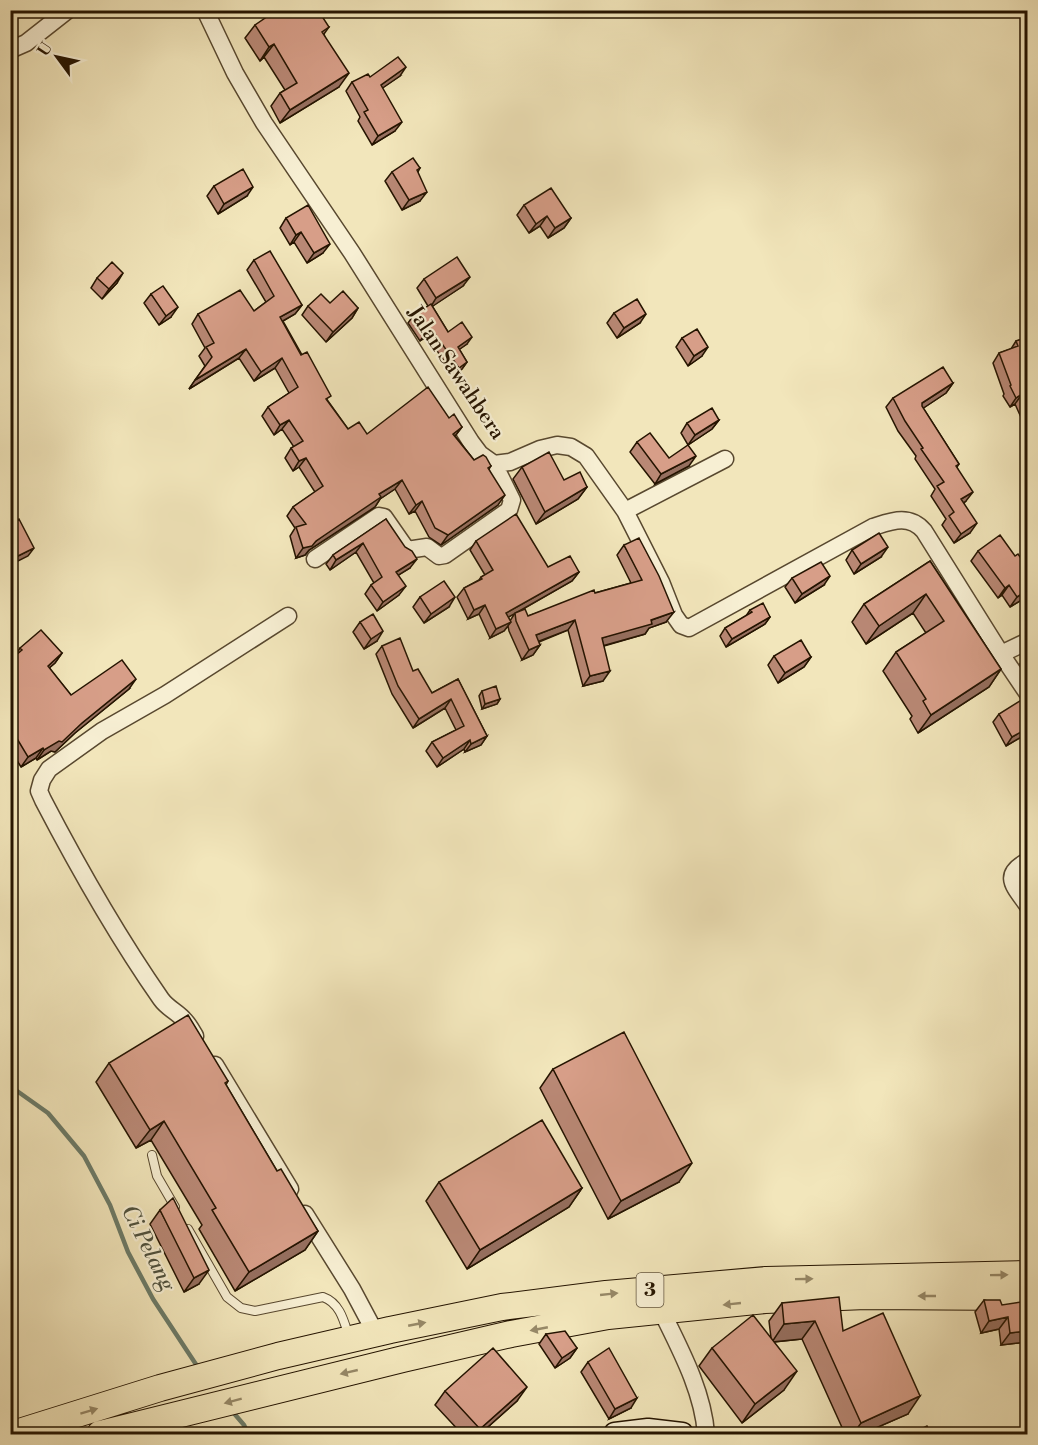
<svg xmlns="http://www.w3.org/2000/svg" width="1038" height="1445" font-family="'Libre Bodoni',serif">
	<style>
		.lines { fill: none; stroke-linecap: round; stroke-linejoin: round }
		.stream { stroke: #6c7b68; stroke-width: 4.5 }
		.lane-casing { stroke: #58482f; stroke-width: 10 }
		.street-casing { stroke: #58482f; stroke-width: 19 }
		.secondary-casing { stroke: #251400; stroke-width: 25 }
		.primary-casing { stroke: #251400; stroke-width: 28 }
		.lane { stroke: #f7efd3; stroke-width: 8 }
		.street { stroke: #f7efd3; stroke-width: 16 }
		.secondary { stroke: #f7efd3; stroke-width: 22 }
		.primary { stroke: #f2e6bb; stroke-width: 26 }
		.wall { fill: #b98875; stroke: #251400; stroke-width: 1.5; fill-rule: evenodd }
		.shaded-wall { fill: #966f5f; stroke: #251400; stroke-width: 1.5 }
		.building { fill: #d79e88; stroke: #251400; stroke-width: 1.5 }
		.oneway { fill: #968867 }
		.labels { text-anchor: middle; dominant-baseline: central; stroke-width: 4.5; stroke-linejoin: round; paint-order: stroke }
		.shield { fill: #f7efd3; stroke: #64563f; stroke-width: 1.5 }
		.shield-label { font-size: 20px; font-weight: bold; fill: #251400 }
		.street-label { font-size: 21px; fill: #251400; stroke: #f7efd3 }
		.water-label { font-size: 22px; font-style: italic; fill: #4e503d; stroke: #f7efd3 }
	</style>
	<rect width="100%" height="100%" fill="#f2e6bb"/>
	<filter id="stains"><feTurbulence type="fractalNoise" baseFrequency=".00333" numOctaves="4"/><feColorMatrix values="0 0 0 0 .2 0 0 0 0 .09 0 0 0 0 .02 0 0 0 .5 -.17"/></filter>
	<radialGradient id="worn" r=".72"><stop offset=".6" stop-color="#630" stop-opacity="0"/><stop offset="1" stop-color="#630" stop-opacity=".3"/></radialGradient>
	<g class="lines">
		<!-- stream -->
		<path class="stream" d="M10,1086L48,1113L84,1156L110,1205L128,1252L153,1299L199,1369
			M232,1411L244,1425L248,1434"/>
		<defs>
			<path id="lane" d="M152,1155L157,1176L175,1207
				M188,1229L227,1297L241,1308L255,1311L323,1297C340,1303 344,1321 349,1337"/>
			<path id="street" d="M205,10L235,73L264,123L352,253L471,442L480,454L494,464L510,462L540,449L557,445L571,447L586,456L625,511L661,582L674,615L681,625L689,628L873,527C892,521 909,514 924,531L1001,654L1028,641
				M10,50L26,43L68,10
				M625,511L725,459
				M315,559L379,516L384,517L407,550L427,547L439,556L445,555L509,510L512,500L494,464
				M1001,654L1028,694
				M1028,861C1000,875 1015,887 1028,906
				M195,1036C192,1031 189,1025 185,1021C178,1012 168,1009 161,999C117,936 79,869 43,800L39,791L42,780L49,769L102,731L165,695L288,616
				M215,1065L290,1189
				M305,1214L352,1289L376,1334
				M661,1310C680,1349 703,1391 706,1434"/>
			<path id="secondary" d="M615,1434L648,1430L682,1434"/>
			<path id="primary" d="M13,1434L160,1388L278,1356L390,1330L502,1307L606,1294L766,1280L1028,1274
				M100,1434L403,1359L511,1334L608,1316L765,1300L866,1296L1028,1297"/>
		</defs>
		<!-- lane casing -->
		<use href="#lane" class="lane-casing"/>
		<!-- street casing -->
		<use href="#street" class="street-casing"/>
		<!-- secondary casing -->
		<use href="#secondary" class="secondary-casing"/>
		<!-- primary casing -->
		<use href="#primary" class="primary-casing"/>
		<!-- lane -->
		<use href="#lane" class="lane"/>
		<!-- street -->
		<use href="#street" class="street"/>
		<!-- secondary -->
		<use href="#secondary" class="secondary"/>
		<!-- primary -->
		<use href="#primary" class="primary"/>
	</g>
	<!-- wall -->
	<path class="wall" d="M255,25L329,27L324,34L339,87L280,123L271,106L280,93L285,90L264,57L260,61L245,38Z
		M400,76L382,88L395,131L372,145L358,121L360,117L346,91L352,82L370,77Z
		M420,168L418,172L420,201L402,210L385,181L392,172Z
		M214,186L247,196L218,214L207,196Z
		M524,205L571,218L564,228L548,238L540,226L529,233L517,215Z
		M286,218L323,253L307,263L294,242L290,245L280,228Z
		M254,260L302,305L295,314L283,321L328,401L348,429L367,434L449,418L462,427L455,436L474,460L491,466L489,469L498,505L441,545L429,537L415,511L409,514L395,489L380,499L375,507L309,550L305,555L296,558L290,536L295,528L287,516L293,507L315,492L299,467L293,471L285,458L291,448L294,447L282,429L274,435L262,416L268,407L289,393L275,368L254,381L239,358L189,389L205,366L199,356L205,348L192,324L198,314L254,311L266,302L247,270Z
		M97,278L117,283L102,299L91,288Z
		M424,279L463,286L432,306L448,332L467,344L459,349L467,362L462,369L454,375L428,338L426,337L420,341L408,323L413,316L428,306L417,288Z
		M151,294L171,317L159,325L144,303Z
		M330,303L358,308L352,318L326,342L302,315L308,306Z
		M614,313L640,323L617,338L607,323Z
		M1028,337V433L1015,404L1010,407L1003,396L1004,394L993,363L999,353L1011,349L1016,341Z
		M682,338L702,356L688,366L676,347Z
		M953,383L946,393L923,408L959,464L957,467L966,501L964,503L970,533L954,543L942,525L946,519L931,496L935,489L915,459L916,456L898,431L886,407L893,398Z
		M719,420L712,429L688,445L681,433L687,423Z
		M637,442L669,458L689,466L655,484L630,452Z
		M522,467L564,480L587,487L578,499L536,524L513,479Z
		M386,519L410,568L398,575L399,595L377,611L365,594L371,585L374,583L356,552L330,570L326,564L333,555Z
		M476,541L548,567L579,572L572,581L516,613L528,616L595,593L631,583L617,555L624,545L666,622L649,628L645,634L604,646L603,681L583,686L568,630L539,642L540,645L533,655L522,660L509,631L508,626L504,631L490,638L479,614L468,619L457,597L464,588L479,580L481,577L485,575L470,550ZM515,613L510,621L508,617Z
		M852,550L881,557L854,574L846,560Z
		M978,551L1015,556L1028,568V596L1010,607L1002,595L998,598L971,561Z
		M930,561L1001,669L989,687L918,733L910,719L912,716L883,671L896,652L926,633L913,613L866,644L852,622L864,604Z
		M792,578L824,585L795,603L785,587Z
		M420,597L449,607L424,623L413,607Z
		M750,610L770,617L765,624L726,647L720,636L725,628L746,616Z
		M360,622L377,641L364,649L353,632Z
		M382,646L413,671L432,693L458,679L487,736L481,745L465,752L464,749L437,767L426,751L432,742L456,730L445,708L413,728L392,694L376,654Z
		M20,648L62,653L55,663L49,668L71,695L129,689L75,733L55,752L51,751L37,760L36,758L21,767L10,749V660L15,656Z
		M1026,655H1028V676L1020,664Z
		M774,656L811,657L804,667L778,683L768,665Z
		M482,691L500,699L497,704L482,709L479,696Z
		M999,714L1028,733L1006,746L993,722Z
		M109,1063L228,1081L226,1085L277,1171L318,1231L305,1250L235,1291L199,1229L202,1225L151,1140L136,1148L96,1082Z
		M553,1069L679,1182L608,1219L540,1088Z
		M439,1182L582,1188L569,1207L467,1269L426,1201Z
		M160,1210L199,1284L184,1292L150,1224Z
		M984,1300L1002,1305L1028,1342L1001,1345L999,1329L981,1333L975,1312Z
		M782,1303L843,1331L908,1414L862,1434H845L802,1339L774,1342L784,1390L742,1423L699,1366L712,1348L771,1338L769,1321Z
		M546,1334L577,1348L570,1358L555,1368L539,1344Z
		M588,1362L631,1408L609,1419L581,1372Z
		M445,1391L517,1401L480,1434H462L435,1405Z"/>
	<!-- shaded-wall -->
	<path class="shaded-wall" d="M274,44L264,57L260,61L269,47Z
		M406,67L400,76L374,94L381,85Z
		M349,73L339,87L280,123L290,110Z
		M402,122L395,131L372,145L378,136Z
		M253,187L247,196L218,214L224,204Z
		M427,192L420,201L402,210L409,200Z
		M547,216L540,226L529,233L536,224Z
		M571,218L564,228L548,238L555,228Z
		M301,232L294,242L290,245L296,235Z
		M330,244L323,253L307,263L314,253Z
		M123,273L117,283L102,299L109,289Z
		M470,277L463,286L430,308L436,298Z
		M302,305L295,314L274,326L280,317Z
		M178,307L171,317L159,325L166,316Z
		M358,308L352,318L326,342L333,332Z
		M646,314L640,323L617,338L624,328Z
		M431,330L426,337L420,341L425,334Z
		M472,337L467,344L453,354L458,347Z
		M708,347L702,356L688,366L694,356Z
		M246,349L239,358L189,389L195,380Z
		M282,358L275,368L254,381L261,372Z
		M467,362L462,369L454,375L459,368Z
		M953,383L946,393L916,413L922,403Z
		M1022,394L1015,404L1010,407L1016,398Z
		M289,420L282,429L274,435L280,425Z
		M719,420L712,429L688,445L695,435Z
		M462,427L455,436L453,434Z
		M696,456L689,466L655,484L661,474Z
		M306,458L299,467L293,471L299,461Z
		M402,480L395,489L380,499L375,507L309,550L305,555L296,558L303,548L316,541L379,494Z
		M587,487L578,499L536,524L545,512Z
		M973,492L966,501L955,509L961,499Z
		M505,495L498,505L441,545L448,535Z
		M422,501L415,511L409,514L416,505Z
		M977,523L970,533L954,543L961,534Z
		M363,543L356,552L330,570L336,560Z
		M888,547L881,557L854,574L861,564Z
		M34,548L28,556L10,565V560Z
		M417,559L410,568L389,581L396,572Z
		M579,572L572,581L500,622L506,613Z
		M830,576L824,585L795,603L802,594Z
		M1009,585L1002,595L998,598L1005,588Z
		M406,586L399,595L377,611L383,602Z
		M1028,590V596L1010,607L1017,597Z
		M926,594L913,613L866,644L879,626Z
		M455,597L449,607L424,623L431,614Z
		M485,605L479,614L468,619L474,610Z
		M674,612L666,622L649,628L645,634L595,648L602,638Z
		M770,617L765,624L726,647L732,639Z
		M575,620L568,630L529,645L536,635Z
		M511,622L504,631L490,638L496,629Z
		M383,631L377,641L364,649L371,639Z
		M540,645L533,655L522,660L529,650Z
		M62,653L55,663L40,676L48,666Z
		M811,657L804,667L778,683L785,673Z
		M1001,669L989,687L918,733L931,715Z
		M610,671L603,681L583,686L590,676Z
		M136,679L129,689L75,733L55,752L51,751L37,760L44,750L82,723Z
		M451,699L445,708L413,728L419,719Z
		M500,699L497,704L482,709L485,704Z
		M1028,728V733L1006,746L1012,737Z
		M487,736L481,745L465,752L471,744Z
		M470,740L464,749L437,767L443,758Z
		M43,748L36,758L21,767L28,757Z
		M164,1121L151,1140L136,1148L150,1130Z
		M692,1163L679,1182L608,1219L621,1201Z
		M582,1188L569,1207L467,1269L480,1250Z
		M318,1231L305,1250L235,1291L249,1272Z
		M209,1270L199,1284L184,1292L194,1278Z
		M1008,1317L999,1329L981,1333L989,1321Z
		M815,1321L802,1339L772,1342L784,1324Z
		M1028,1331V1342L1001,1345L1010,1333Z
		M577,1348L570,1358L555,1368L562,1358Z
		M797,1371L784,1390L742,1423L755,1404Z
		M527,1387L517,1401L480,1434H476L480,1429Z
		M920,1396L908,1414L862,1434H853L861,1423Z
		M637,1398L631,1408L609,1419L615,1409Z"/>
	<!-- building -->
	<path class="building" d="M277,10H318L329,27L322,32L349,73L290,110L280,93L297,83L274,44L269,47L255,25Z
		M398,57L406,67L381,85L402,122L378,136L364,112L368,110L352,82L368,74L370,77Z
		M413,158L420,168L417,170L427,192L409,200L392,172Z
		M243,169L253,187L224,204L214,186Z
		M551,188L571,218L555,228L547,216L536,224L524,205Z
		M308,205L330,244L314,253L301,232L296,235L286,218Z
		M270,251L302,305L280,317L301,355L307,352L331,396L326,399L348,429L359,422L367,434L428,387L449,418L454,414L462,427L453,434L474,460L483,455L486,457L491,466L488,468L505,495L448,535L435,528L422,501L416,505L402,480L379,494L381,497L316,541L312,546L303,548L296,527L306,524L293,507L323,486L306,458L299,461L291,448L303,441L289,420L280,425L268,407L298,387L282,358L261,372L246,349L195,380L212,357L206,347L214,343L198,314L240,290L254,311L274,296L254,260Z
		M457,257L470,277L436,298L424,279Z
		M112,262L123,273L109,289L97,278Z
		M163,286L178,307L166,316L151,294Z
		M343,291L358,308L333,332L308,306L321,294L330,303Z
		M637,299L646,314L624,328L614,313Z
		M431,304L448,332L462,322L472,337L458,347L467,362L459,368L433,331L431,330L425,334L413,316Z
		M697,329L708,347L694,356L682,338Z
		M1028,337V408L1022,394L1016,398L1010,386L1011,385L999,353L1018,346L1016,341Z
		M943,367L953,383L922,403V406L959,464L956,466L973,492L961,499L977,523L961,534L949,516L954,512L937,486L944,482L921,449L923,448L905,421L893,398Z
		M712,408L719,420L695,435L687,423Z
		M650,433L669,458L688,445L696,456L661,474L637,442Z
		M549,452L564,480L580,472L587,487L545,512L522,467Z
		M516,514L548,567L570,556L579,572L506,613L511,622L496,629L485,605L474,610L464,588L482,579L481,577L493,570L476,541Z
		M19,519L34,548L10,560V524Z
		M386,519L405,547L412,551L417,559L396,572L406,586L383,602L371,585L382,577L363,543L336,560L333,555Z
		M879,533L888,547L861,564L852,550Z
		M1000,535L1015,556L1018,554L1028,568V590L1017,597L1009,585L1005,588L978,551Z
		M639,538L659,576L674,612L651,620L652,624L602,638L610,671L590,676L575,620L536,635L540,645L529,650L516,621L515,613L525,609L528,616L594,590L595,593L642,580L624,545Z
		M10,560L15,570L10,572Z
		M930,561L1001,669L931,715L923,701L926,699L896,652L944,621L926,594L879,626L864,604Z
		M821,562L830,576L802,594L792,578Z
		M444,581L455,597L431,614L420,597Z
		M763,603L770,617L732,639L725,628L752,612L750,610Z
		M373,614L383,631L371,639L360,622Z
		M41,630L62,653L48,666L71,695L122,660L136,679L82,723L62,742L59,741L44,750L43,748L28,757L10,727V660L22,650L20,648Z
		M400,638L413,671L418,669L432,693L458,679L487,736L471,744L470,740L443,758L432,742L464,726L451,699L419,719L398,686L382,646Z
		M801,640L811,657L785,673L774,656Z
		M496,686L500,699L485,704L482,691Z
		M1028,696V728L1012,737L999,714Z
		M188,1015L228,1081L225,1083L277,1171L281,1169L318,1231L249,1272L212,1210L216,1208L164,1121L150,1130L109,1063Z
		M624,1032L692,1163L621,1201L553,1069Z
		M542,1120L582,1188L480,1250L439,1182Z
		M173,1198L209,1270L194,1278L160,1210Z
		M839,1297L843,1331L883,1313L920,1396L861,1423L815,1321L784,1324L782,1303Z
		M984,1300H1000L1002,1305L1028,1301V1331L1010,1333L1008,1317L989,1321Z
		M753,1315L797,1371L755,1404L712,1348Z
		M565,1331L577,1348L562,1358L546,1334Z
		M493,1348L527,1387L480,1429L445,1391Z
		M609,1348L637,1398L615,1409L588,1362Z
		M927,1426L931,1434H911Z"/>
	<!-- one-way arrows -->
	<defs><path id="oneway-solid" d="M-6-.8H1V-3.2L6.5 0L1 3.2V.8H-6Z" transform="scale(1.5)"/></defs>
	<g class="oneway">
		<use href="#oneway-solid" transform="translate(999 1275) rotate(-1)"/>
		<use href="#oneway-solid" transform="translate(804 1279) rotate(-1)"/>
		<use href="#oneway-solid" transform="translate(609 1294) rotate(-6)"/>
		<use href="#oneway-solid" transform="translate(927 1296) rotate(-180)"/>
		<use href="#oneway-solid" transform="translate(732 1304) rotate(174)"/>
		<use href="#oneway-solid" transform="translate(417 1324) rotate(-11)"/>
		<use href="#oneway-solid" transform="translate(539 1329) rotate(169)"/>
		<use href="#oneway-solid" transform="translate(349 1372) rotate(167)"/>
		<use href="#oneway-solid" transform="translate(233 1401) rotate(165)"/>
		<use href="#oneway-solid" transform="translate(89 1411) rotate(-17)"/>
	</g>
	<g class="labels">
		<!-- shield labels -->
		<rect class="shield" x="636.5" y="1273" width="27" height="34" rx="4.5"/>
		<g class="shield-label">
			<text x="650" y="1290">3</text>
		</g>
		<!-- street labels -->
		<g class="street-label">
			<text transform="translate(456 373) rotate(56)">Jalan Sawahbera</text>
		</g>
		<!-- water labels -->
		<g class="water-label">
			<text transform="translate(148 1248) rotate(63)">Ci Pelang</text>
		</g>
	</g>
	<!-- margin -->
	<rect width="1038" height="1445" fill="none" stroke="#f2e6bb" stroke-width="36"/>
	<rect x="12" y="12" width="1014" height="1421" fill="none" stroke="#251400" stroke-width="3"/>
	<rect x="18" y="18" width="1002" height="1409" fill="none" stroke="#251400" stroke-width="1.5"/>
	<!-- north arrow -->
	<g transform="translate(57 57) rotate(303)" stroke="#f7efd3" stroke-width="4.5" paint-order="stroke">
	<path d="M0-4.5L10 22L0 15L-10 22Z" fill="#251400"/>
	<text y="-9" font-size="16" font-weight="bold" text-anchor="middle" fill="#251400">U</text>
	</g>
	<rect width="100%" height="100%" filter="url(#stains)"/>
	<rect width="100%" height="100%" fill="url(#worn)"/>
</svg>
